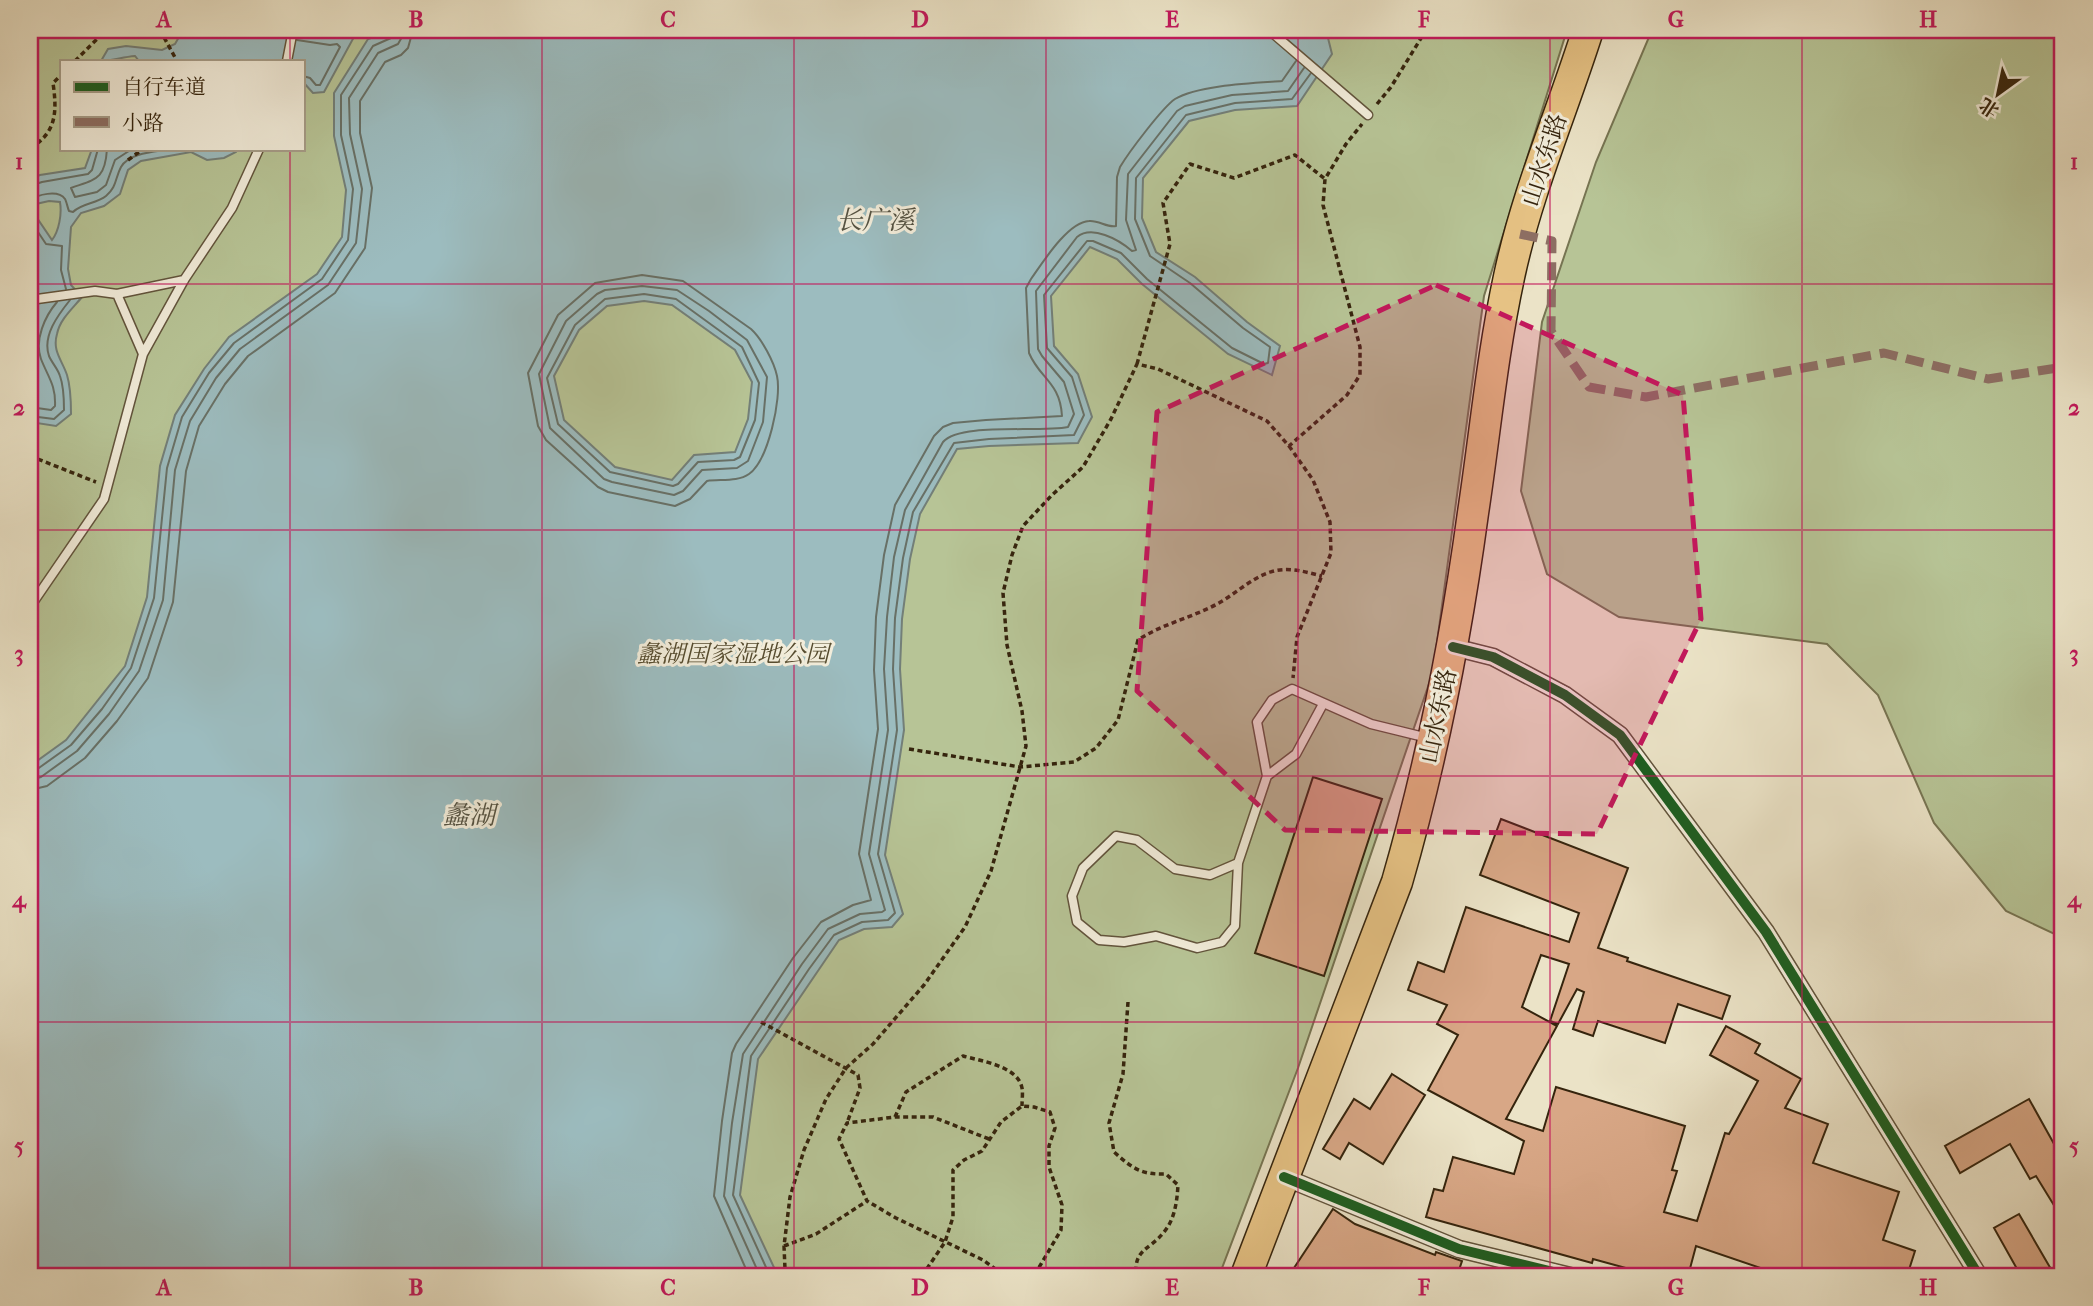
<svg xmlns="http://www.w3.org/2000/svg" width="2093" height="1306" font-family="'IM FELL French Canon','Noto Serif SC',serif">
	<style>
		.green { fill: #b7c496; stroke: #767452; stroke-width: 2; fill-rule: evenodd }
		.water { fill: #9cbcbf; stroke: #737f78; stroke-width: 2; fill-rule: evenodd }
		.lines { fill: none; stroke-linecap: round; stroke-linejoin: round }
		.shore { stroke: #687066; stroke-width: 2 }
		.building { fill: #d8a786; stroke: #35240d; stroke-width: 2 }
		.lane-casing { stroke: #62543c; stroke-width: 11 }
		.street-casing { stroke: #62543c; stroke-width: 19 }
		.highway-casing { stroke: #35240d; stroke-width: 33 }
		.path { stroke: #35240d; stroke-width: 3.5; stroke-dasharray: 5 3.5; stroke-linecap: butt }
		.lane { stroke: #f2eddb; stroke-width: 8 }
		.street { stroke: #f2eddb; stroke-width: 16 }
		.highway { stroke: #e6c284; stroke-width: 30 }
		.quiet { stroke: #8d6e63; stroke-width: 9; stroke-dasharray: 18 9; stroke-linecap: butt }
		.cycleway-casing { stroke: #f2eddb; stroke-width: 15 }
		.cycleway { stroke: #1b5e20; stroke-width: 10 }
		.marked { fill: #c2185b; fill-opacity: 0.2; stroke: #c2185b; stroke-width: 5; stroke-dasharray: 14 9; stroke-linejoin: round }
		.grid { fill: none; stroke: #c2185b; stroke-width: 2; stroke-opacity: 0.55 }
		.labels { text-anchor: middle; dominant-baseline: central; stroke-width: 6; stroke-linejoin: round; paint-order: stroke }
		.street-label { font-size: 24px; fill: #35240d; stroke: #f2eddb }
		.park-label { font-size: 24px; font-style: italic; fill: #564c2f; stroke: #f2eddb }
		.water-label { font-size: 26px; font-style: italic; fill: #545242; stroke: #f2eddb }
		.neatline { fill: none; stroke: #c2185b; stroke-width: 2.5 }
		.grid-label { font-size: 23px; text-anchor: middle; font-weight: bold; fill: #c2185b }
	</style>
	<rect width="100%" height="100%" fill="#ebe3c7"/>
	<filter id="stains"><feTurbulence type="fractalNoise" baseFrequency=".00286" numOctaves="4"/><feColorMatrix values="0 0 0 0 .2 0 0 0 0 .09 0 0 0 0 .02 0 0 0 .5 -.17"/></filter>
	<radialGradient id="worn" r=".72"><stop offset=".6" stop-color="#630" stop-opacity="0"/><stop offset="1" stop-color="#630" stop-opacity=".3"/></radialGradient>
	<!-- green -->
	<path class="green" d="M30,30H1567L1484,296L1433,672L1298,1068L1219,1276H30ZM61,61H303V149H61Z
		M1652,30H2063V938L2006,911L1934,823L1878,695L1827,644L1619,617L1547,574L1521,491L1542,322L1596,162Z"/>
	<!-- water -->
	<path class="water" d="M183,30H283L331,38L343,34L354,37L324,92L313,93L303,82V61H139L135,56C122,57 113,61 101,61L108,49L126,46L162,50L175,44Z
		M396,30H1326L1332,54L1297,106L1235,110L1189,121L1143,178L1142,218L1156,252L1195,277L1247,322L1280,346L1272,375L1228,354L1142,284L1117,259L1090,247L1051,296L1054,346L1078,374L1092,417L1078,443L989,446L957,449L920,514L910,559L902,619L900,669L904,730L885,855L903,914L892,927L864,929L839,940L758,1059L740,1195L778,1276H30V766L66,740L125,666L147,597L160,466L175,415L204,369L229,337L317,274L342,237L346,190L334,136V93L368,39ZM644,301L672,305L735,350L752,382L748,419L735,452L694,455L672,480L615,467L564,420L554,376L579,330L607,306Z
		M92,149H236V152L224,158L207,160L191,152L141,161L128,170L120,194L104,206L81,213L71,227L68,269L71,285L82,297C73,308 60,319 57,334C52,351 62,360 67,375C71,388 71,401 71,414L56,426L30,422V181L40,175L85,168ZM49,201L60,202C62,214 59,231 52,240L31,209L36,204Z"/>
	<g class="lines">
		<!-- shore -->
		<path class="shore" d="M297,40L330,45L337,44L340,47L320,85H316L310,78L303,76
			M107,149C105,180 96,179 71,188L75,197L97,192L106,185L115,160L132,149
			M30,186L42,182L88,174L92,170L98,149
			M30,200C37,195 58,189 65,199C66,200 68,209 69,211L73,212C82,203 96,204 106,196C117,187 115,178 121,167C130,152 156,152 172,149
			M30,220L46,244L62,246L61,270L66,289
			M642,275L683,281L751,329C762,339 774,362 777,376C782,398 768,461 749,474C738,482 720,479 707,481L690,499L675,506L608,492L598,487L546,440L538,426L528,373L558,315L595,283Z
			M642,286L677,290L709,311L747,340L767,377L763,422L748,461L737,468L702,470L683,491L674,495L612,482L604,479L550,428L539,374L566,321L597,294L605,290Z
			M644,294L676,299L742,347L759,383L755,420L740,457L734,460L698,462L678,484L673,486L610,472L558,424L547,378L575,325L605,299Z
			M30,407L51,410L55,406C56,385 48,377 41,359C34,340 45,316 57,302
			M30,416L54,419L64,410C64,399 64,387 60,376C58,369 52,363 49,356C42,336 58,315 70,300
			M30,771L36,770L71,745L102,709L131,668L154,598L167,468L182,417L209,373L234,343L322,279L348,240L353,189L341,135V95L373,46L391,38L394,30
			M30,780L41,777L77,751L109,714L139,671L163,600L175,470L190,421L216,378L240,349L328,285L356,243L362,189L350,134L349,98L378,53L398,44L402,37L403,30
			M30,790L47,786L85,758L117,721L148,678L173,602L186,471L199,426L225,384L248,356L335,293L365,248L372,188L360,133V101L385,62L401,55L408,48L413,30
			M749,1276L714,1196L722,1121L732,1053L736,1044L793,958L821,922L853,905L871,900L859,854L878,729L874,670L876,617L884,555L895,505L934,436L943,427L953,423L986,420L1062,416C1060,382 1040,379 1029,353L1026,288L1031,279C1043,262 1068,222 1089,221C1099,220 1107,228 1116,226L1117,177L1120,167C1129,152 1162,108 1175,99C1198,85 1254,83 1282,81L1296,61
			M760,1276L724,1196L732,1123L743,1054L802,964L828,929L860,914L882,912L885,910L869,854L888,730L884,669L887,617L894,557L905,510L943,442C960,422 1040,433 1068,427L1074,414L1064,382L1042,356L1038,349L1036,291L1077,237C1092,225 1118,239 1132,251L1136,250L1126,220L1128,174L1177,111L1185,106L1232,95L1288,91L1304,68
			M770,1276L733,1195L751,1056L809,969L834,935L862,922L888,920L895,913L878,854L897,730L893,669L895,618L903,558L913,512L954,443L989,439L1074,435L1084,415L1072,377L1047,348L1044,295L1087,241H1093L1121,253L1147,279L1232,348L1264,364L1268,363L1270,347L1243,328L1190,283L1150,256L1135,219L1136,178L1186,115L1235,103L1292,99L1311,73"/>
	</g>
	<!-- building -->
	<path class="building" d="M1313,777L1382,799L1324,976L1255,953Z
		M1501,819L1628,868L1598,948L1628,958L1627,961L1730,996L1722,1019L1678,1004L1665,1043L1598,1021L1593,1036L1573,1029L1584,992L1577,989L1558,1024L1550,1021L1569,964L1541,955L1522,1007L1557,1026L1506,1119L1543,1131L1556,1087L1685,1126L1672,1170L1677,1171L1664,1212L1697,1221L1725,1133L1729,1134L1758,1081L1710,1055L1726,1026L1760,1044L1755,1053L1801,1079L1785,1108L1828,1124L1813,1163L1899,1192L1883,1240L1915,1251L1907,1276H1784L1696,1246L1688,1276H1655L1593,1259L1592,1263L1426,1217L1434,1189L1443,1191L1453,1157L1514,1174L1524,1141L1428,1090L1458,1035L1437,1024L1447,1005L1408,990L1418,962L1444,972L1466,907L1569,942L1579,913L1480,875Z
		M1392,1074L1425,1095L1383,1164L1349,1143L1340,1159L1323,1149L1354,1099L1370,1109Z
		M2029,1099L2063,1160V1220L2036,1176L2030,1179L2010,1144L1960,1173L1945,1146Z
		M1333,1209L1355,1224L1435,1255L1436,1252L1462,1261L1457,1276H1306L1294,1268Z
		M2019,1214L2055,1276H2021L1994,1228Z"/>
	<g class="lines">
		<defs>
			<path id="lane" d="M1269,30L1368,115
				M287,61L293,30
				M117,294L143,354
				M30,300L95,291L117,294L184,280
				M30,607L104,499L143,354L184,280L232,208L259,149
				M1267,776L1296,754L1323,704
				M1238,863L1235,926L1222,942L1197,948L1156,936L1124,942L1099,940L1077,922L1072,896L1083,868L1116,836L1137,840L1175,869L1210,875L1238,863L1267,776L1257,722L1272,700L1292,689L1371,724L1428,738"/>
			<path id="street" d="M1453,647L1493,657L1565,695L1620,735L1766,932L1979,1276
				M1284,1177L1459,1249L1570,1276"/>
			<path id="highway" d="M1246,1276L1397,882C1432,761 1456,638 1473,513C1485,434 1492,356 1509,277C1527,192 1562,112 1588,30"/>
		</defs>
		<!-- lane casing -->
		<use href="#lane" class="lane-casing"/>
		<!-- street casing -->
		<use href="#street" class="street-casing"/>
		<!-- highway casing -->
		<use href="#highway" class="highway-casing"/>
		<!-- path -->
		<path class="path" d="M160,30L177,61
			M75,61L106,30
			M1377,104L1391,87L1426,30
			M30,148C57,133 57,111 53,83L61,75
			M128,160L143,149
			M1137,364L1170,244L1163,203L1190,164L1234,178L1295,155L1325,179
			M1289,446L1313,480L1330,522L1331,553L1297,637L1293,678
			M30,456L96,482
			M909,749L1020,767L1074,762L1096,748L1118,720L1138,640C1162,624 1191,618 1217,604C1236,594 1253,576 1274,571C1290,567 1306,572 1322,576
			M1128,1002L1123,1074L1109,1123L1114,1152C1132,1168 1141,1175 1166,1174L1178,1185C1177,1201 1175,1219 1164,1232C1149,1251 1134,1248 1136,1276
			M761,1022L858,1075L860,1088L847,1123
			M895,1117L906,1092L963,1056C981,1061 1018,1066 1022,1088C1023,1093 1022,1100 1022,1106
			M989,1139L933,1117H895L847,1123L839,1139L867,1201L896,1218L983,1260L1005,1276
			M784,1246L816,1234L867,1201
			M787,1276L785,1269L784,1246L790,1197L804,1150L826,1099L846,1068L873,1044L924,985L965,927L991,871L1026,746L1022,711L1007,645L1003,593L1012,555L1023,526L1052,495L1083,467L1111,419L1137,364L1158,369L1267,421L1289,446L1347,395L1360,375V347L1323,205L1325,179L1346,144L1362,124
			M922,1276L945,1242L953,1217V1170L964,1160L982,1151L1001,1122L1022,1106L1034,1107L1050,1112L1055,1128L1049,1146V1167L1062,1205L1061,1230L1034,1276
			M1021,1276L1034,1275"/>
		<!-- lane -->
		<use href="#lane" class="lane"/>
		<!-- street -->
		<use href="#street" class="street"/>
		<!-- highway -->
		<use href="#highway" class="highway"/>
		<!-- quiet -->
		<path class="quiet" d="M1520,234L1552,241L1551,331L1589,387L1646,397L1884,353L1988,379L2063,367"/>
		<defs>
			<path id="cycleway" d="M1453,647L1493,657L1565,695L1620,735L1766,932L1979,1276
				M1284,1177L1459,1249L1570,1276"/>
		</defs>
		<!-- cycleway casing -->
		<use href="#cycleway" class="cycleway-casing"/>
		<!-- cycleway -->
		<use href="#cycleway" class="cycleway"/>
	</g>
	<!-- marked area -->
	<path class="marked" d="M1436,285L1683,395L1701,619L1597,834L1285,830L1137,691L1157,412Z"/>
	<!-- grid -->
	<path class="grid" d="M290,30V61M542,30V1276M794,30V1276M1046,30V1276M1298,30V1276M1550,30V1276M1802,30V1276M290,149V1276M30,284H2063M30,530H2063M30,776H2063M30,1022H2063"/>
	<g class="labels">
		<!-- street labels -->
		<g class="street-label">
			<text transform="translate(1544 160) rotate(-72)">山水东路</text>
			<text transform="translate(1438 716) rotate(-78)">山水东路</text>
		</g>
		<!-- park labels -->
		<g class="park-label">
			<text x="733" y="654">蠡湖国家湿地公园</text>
		</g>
		<!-- water labels -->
		<g class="water-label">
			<text x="875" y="220">长广溪</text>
			<text x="469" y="815">蠡湖</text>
		</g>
	</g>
	<!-- margin -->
	<rect width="2093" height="1306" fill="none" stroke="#ebe3c7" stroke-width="77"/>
	<!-- legend -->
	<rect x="60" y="60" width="245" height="91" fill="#f2eddb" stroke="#a69d89" stroke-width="2"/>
	<rect x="74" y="82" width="35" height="10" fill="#1b5e20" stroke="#a69d89" stroke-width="2"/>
	<text x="122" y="94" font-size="21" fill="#35240d">自行车道</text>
	<rect x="74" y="117" width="35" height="10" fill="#8d6e63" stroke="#a69d89" stroke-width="2"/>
	<text x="122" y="130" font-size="21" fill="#35240d">小路</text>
	<!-- north arrow -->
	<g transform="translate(1998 94) rotate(213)" stroke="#f2eddb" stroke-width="5" paint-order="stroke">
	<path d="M0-5L12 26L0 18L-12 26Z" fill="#35240d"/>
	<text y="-10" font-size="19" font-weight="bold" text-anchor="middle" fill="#35240d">北</text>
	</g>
	<rect x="38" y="38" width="2016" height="1230" class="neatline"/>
	<g class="grid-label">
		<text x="164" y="27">A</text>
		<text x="416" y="27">B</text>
		<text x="668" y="27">C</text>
		<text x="920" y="27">D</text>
		<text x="1172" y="27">E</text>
		<text x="1424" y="27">F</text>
		<text x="1676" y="27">G</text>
		<text x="1928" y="27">H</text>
		<text x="19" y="169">1</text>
		<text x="2074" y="169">1</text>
		<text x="19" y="415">2</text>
		<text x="2074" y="415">2</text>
		<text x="19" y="661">3</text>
		<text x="2074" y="661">3</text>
		<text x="19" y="907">4</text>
		<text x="2074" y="907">4</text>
		<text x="19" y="1153">5</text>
		<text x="2074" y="1153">5</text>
		<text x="164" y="1295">A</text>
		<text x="416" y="1295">B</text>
		<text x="668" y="1295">C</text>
		<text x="920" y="1295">D</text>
		<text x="1172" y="1295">E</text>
		<text x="1424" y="1295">F</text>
		<text x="1676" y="1295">G</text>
		<text x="1928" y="1295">H</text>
	</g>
	<rect width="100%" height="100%" filter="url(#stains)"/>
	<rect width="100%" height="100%" fill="url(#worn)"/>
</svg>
